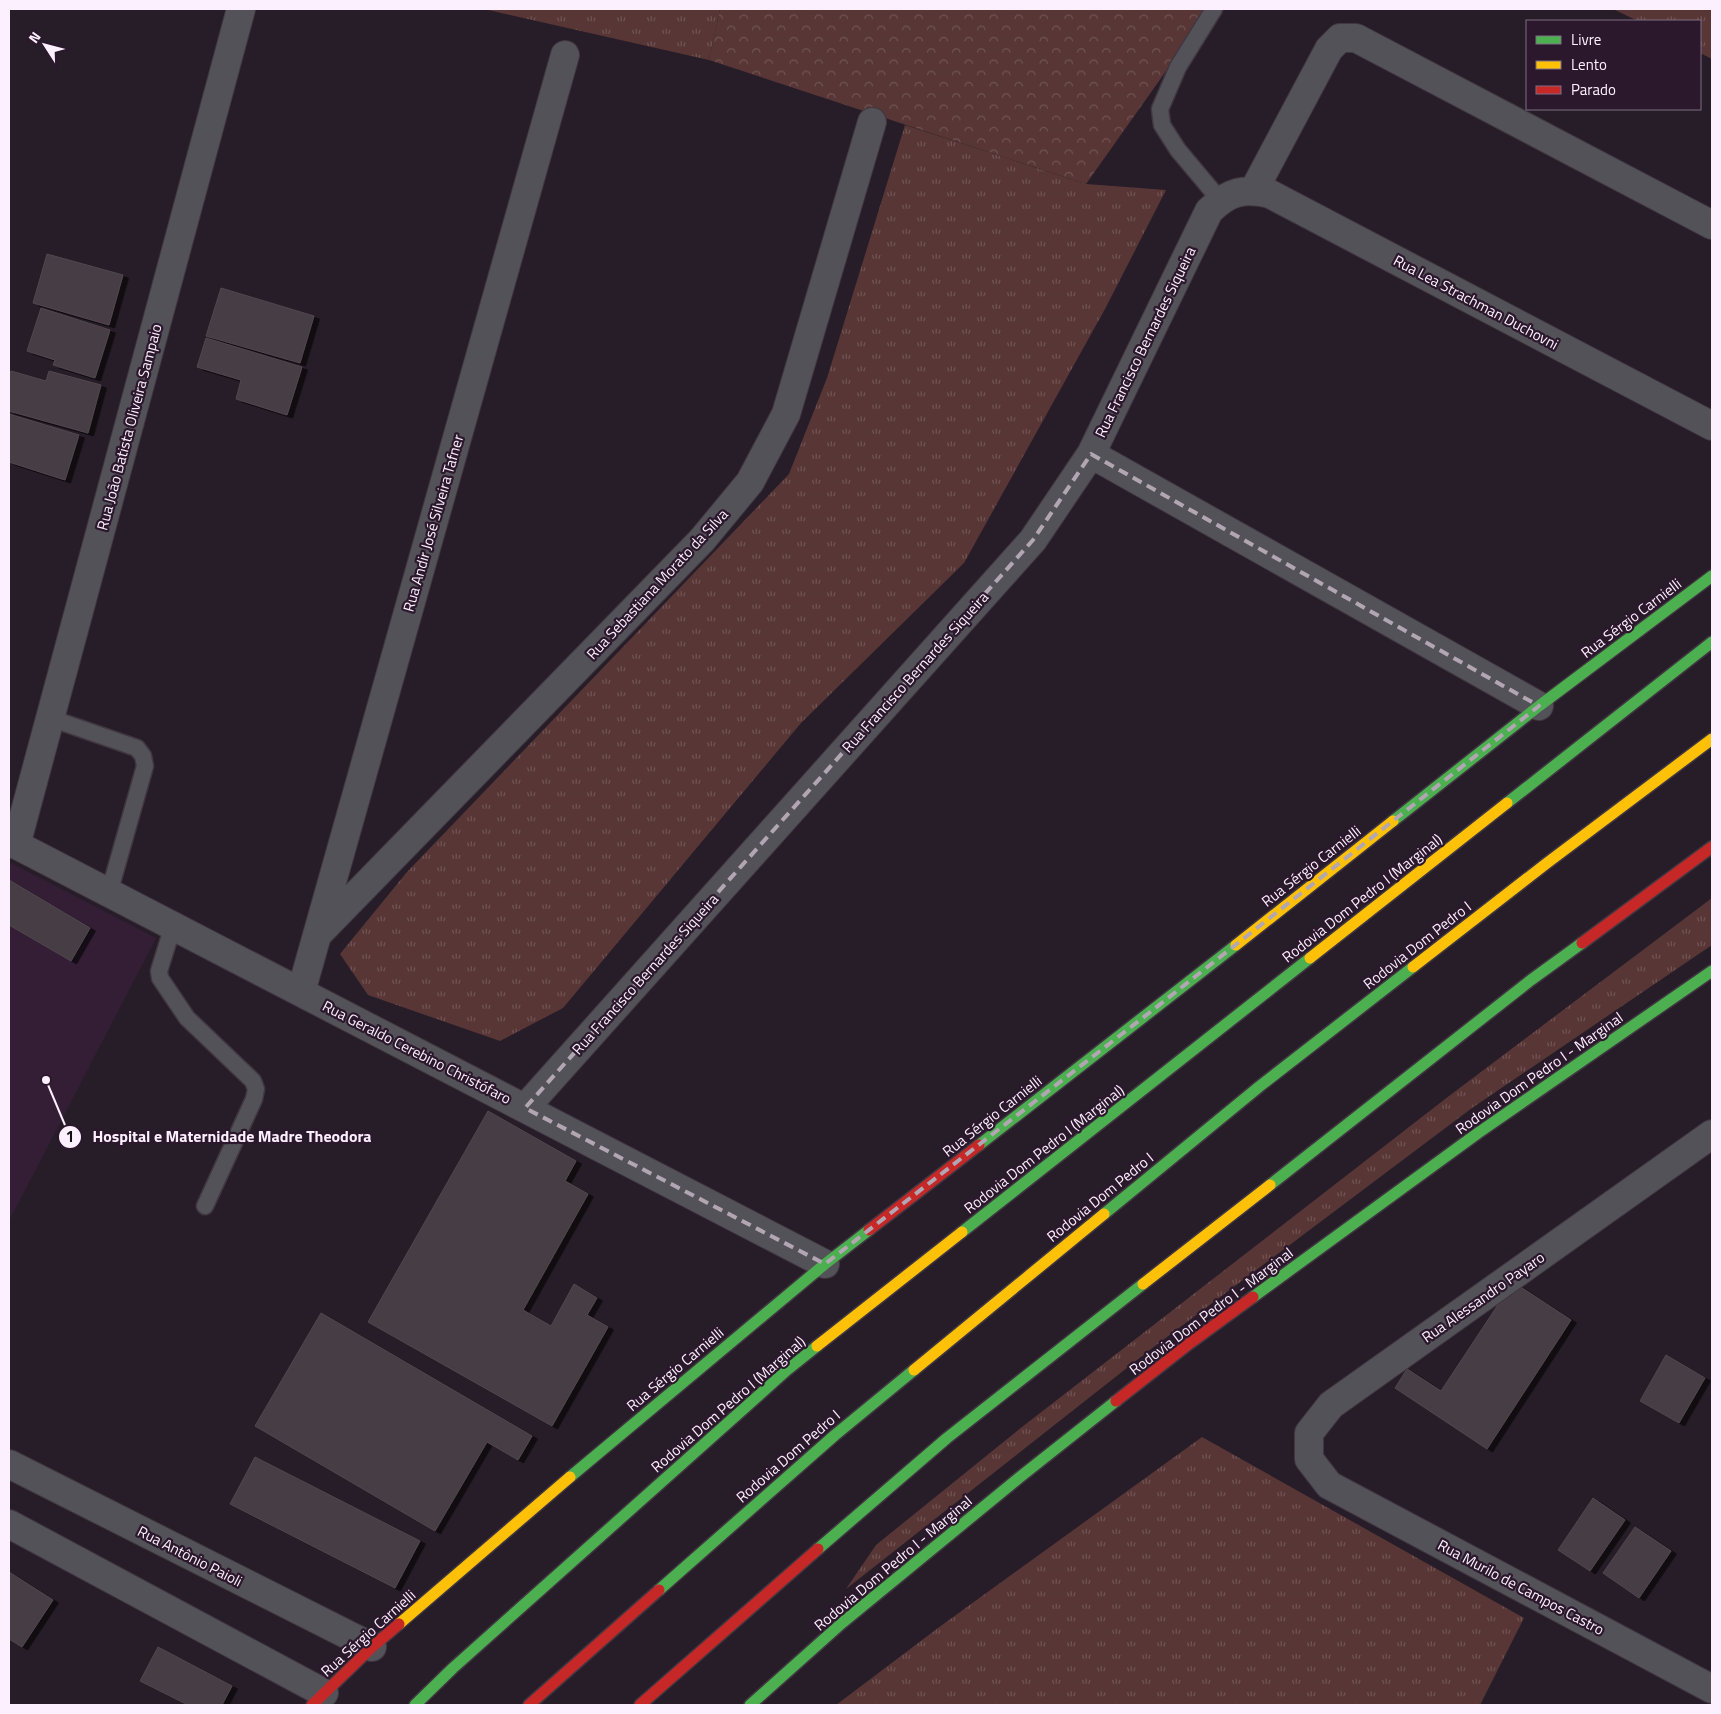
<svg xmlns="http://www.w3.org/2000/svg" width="1721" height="1714" font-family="'Titillium Web',sans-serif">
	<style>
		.built { fill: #331e36 }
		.grass { fill: url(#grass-tufts) }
		.forest { fill: url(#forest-crowns) }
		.building { fill: #473c44; stroke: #52474e; filter: url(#shadow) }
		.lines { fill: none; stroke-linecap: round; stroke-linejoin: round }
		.lane-casing { stroke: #403741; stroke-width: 19 }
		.street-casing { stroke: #403741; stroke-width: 30 }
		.fast-casing { stroke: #403741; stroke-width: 14 }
		.slow-casing { stroke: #403741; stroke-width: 14 }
		.jam-casing { stroke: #403741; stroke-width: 14 }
		.lane { stroke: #545259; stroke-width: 16 }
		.street { stroke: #545259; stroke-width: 28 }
		.fast { stroke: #4caf50; stroke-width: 11 }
		.slow { stroke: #ffc107; stroke-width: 11 }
		.jam { stroke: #c62828; stroke-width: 11 }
		.marked { fill: none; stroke: #b2a6b3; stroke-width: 4; stroke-dasharray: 10 6; stroke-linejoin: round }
		.labels { text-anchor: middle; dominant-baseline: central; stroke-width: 4.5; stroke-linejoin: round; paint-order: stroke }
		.street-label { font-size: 15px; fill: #fdf0fe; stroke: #2b182d }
		.leader { fill: none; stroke: #fdf0fe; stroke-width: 2 }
		.callout-dot { fill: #fdf0fe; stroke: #2b182d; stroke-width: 2 }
		.mark-label { font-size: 15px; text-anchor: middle; font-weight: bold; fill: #111 }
		.callout-label { font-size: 16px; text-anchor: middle; font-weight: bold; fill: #fdf0fe; stroke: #2b182d; stroke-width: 4.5; stroke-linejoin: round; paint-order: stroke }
	</style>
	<defs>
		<pattern id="grass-tufts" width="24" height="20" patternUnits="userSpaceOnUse" patternTransform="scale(1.25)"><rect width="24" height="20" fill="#583636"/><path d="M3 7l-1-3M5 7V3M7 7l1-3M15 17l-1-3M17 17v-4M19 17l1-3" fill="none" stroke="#715354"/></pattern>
		<pattern id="forest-crowns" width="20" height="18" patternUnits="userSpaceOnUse" patternTransform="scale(1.25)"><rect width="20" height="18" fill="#583636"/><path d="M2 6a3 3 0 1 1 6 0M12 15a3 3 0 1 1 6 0" fill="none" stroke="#715354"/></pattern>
		<filter id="shadow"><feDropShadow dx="5.5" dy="3" stdDeviation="0" flood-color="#0009"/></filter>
	</defs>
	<rect width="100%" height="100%" fill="#271d28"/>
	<!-- built -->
	<path class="built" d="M9,862L156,938L9,1221Z"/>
	<!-- grass -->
	<path class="grass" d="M484,9H720L709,60Z
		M1613,9H1712V59L1700,53V21H1638Z
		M905,125L1086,184L1166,190L1105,309L964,563L801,723L563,1008L500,1041L368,995L340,954L407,872L789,474L827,378Z
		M1712,898V945L1472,1108L1151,1349L846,1589L876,1545L1022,1427L1449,1096Z
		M1202,1437L1524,1618L1480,1705H836L938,1628Z"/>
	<!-- forest -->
	<path class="forest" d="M720,9H1210L1086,184L709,60Z"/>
	<!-- building -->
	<path class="building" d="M47,254L123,275L109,325L33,303Z
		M221,288L314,316L300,363L206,336Z
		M41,308L110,330L95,378L53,365L55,360L27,351Z
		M206,338L302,367L287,415L236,399L241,380L197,367Z
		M11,371L46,381L49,371L101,385L88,433L9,411V377Z
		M9,414L79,435L65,480L9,462Z
		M9,880L90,928L71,961L9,925Z
		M488,1111L576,1161L565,1181L588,1194L523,1310L551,1326L574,1284L597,1298L587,1315L608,1327L552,1426L368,1322Z
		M1513,1282L1571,1320L1487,1449L1395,1388L1407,1369L1441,1391Z
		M321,1313L532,1436L518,1460L487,1442L435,1531L255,1426Z
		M1666,1355L1705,1378L1679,1423L1640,1401Z
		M255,1457L420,1541L395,1588L230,1504Z
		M1593,1498L1625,1520L1590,1571L1558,1550Z
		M1635,1527L1671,1551L1639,1598L1603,1573Z
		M9,1572L53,1600L22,1647L9,1639Z
		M158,1647L232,1686L222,1705H188L140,1681Z"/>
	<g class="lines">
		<defs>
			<path id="lane" d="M1214,9L1178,67L1160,109L1162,125L1178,150L1220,200
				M50,718L137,748L143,756L145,766L109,893
				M173,926L159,971L160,978L187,1018L253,1081L256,1089L254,1099L205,1206"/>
			<path id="street" d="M1254,190L1329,49L1340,38H1356L1712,225
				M1091,454L1539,706
				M9,841L825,1264
				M16,845L241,9
				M317,935L702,540L750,482L786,414L872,122
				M301,992L565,55
				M525,1108L1033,540L1091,454L1209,211C1229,191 1244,188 1270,194L1712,426
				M1712,1134L1331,1405L1309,1433V1459L1329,1485L1712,1689
				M9,1464L372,1647
				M9,1524L324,1693"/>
			<path id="fast" d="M1507,803L1712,642
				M1393,821L1539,706L1712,576
				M979,1145L1236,945
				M1270,1185L1531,980L1582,943
				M1104,1214L1260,1086L1413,967
				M962,1232L1310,958
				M1253,1297L1478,1133L1712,971
				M570,1477L825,1264L869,1230
				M818,1549L947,1438L1143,1284
				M659,1590L835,1435L914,1370
				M415,1705L453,1668L787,1370L817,1346
				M750,1705L842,1623L1020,1477L1116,1401"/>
			<path id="slow" d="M1236,945L1393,821
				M1310,958L1507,803
				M1413,967L1547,863L1712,739
				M1143,1284L1270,1185
				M817,1346L962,1232
				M914,1370L1104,1214
				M399,1624L570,1477"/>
			<path id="jam" d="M1582,943L1712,847
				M869,1230L979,1145
				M1116,1401L1190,1343L1253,1297
				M312,1705L372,1647L399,1624
				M529,1705L659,1590
				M640,1705L818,1549"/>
		</defs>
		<!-- lane casing -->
		<use href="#lane" class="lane-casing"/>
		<!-- street casing -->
		<use href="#street" class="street-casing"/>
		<!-- fast casing -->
		<use href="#fast" class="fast-casing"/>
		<!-- slow casing -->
		<use href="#slow" class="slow-casing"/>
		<!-- jam casing -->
		<use href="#jam" class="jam-casing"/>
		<!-- lane -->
		<use href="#lane" class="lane"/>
		<!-- street -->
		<use href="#street" class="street"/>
		<!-- fast -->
		<use href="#fast" class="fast"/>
		<!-- slow -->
		<use href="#slow" class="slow"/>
		<!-- jam -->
		<use href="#jam" class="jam"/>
	</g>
	<!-- marked area -->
	<path class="marked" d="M1091,454L1539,706L1149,1013L825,1264L525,1108L1033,540Z"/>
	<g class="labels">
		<!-- street labels -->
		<g class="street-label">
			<text transform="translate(1476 302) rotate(28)">Rua Lea Strachman Duchovni</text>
			<text transform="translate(1145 342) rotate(-64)">Rua Francisco Bernardes Siqueira</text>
			<text transform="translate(129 427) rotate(-75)">Rua João Batista Oliveira Sampaio</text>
			<text transform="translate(433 523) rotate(-74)">Rua Andir José Silveira Tafner</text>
			<text transform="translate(657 584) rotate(-47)">Rua Sebastiana Morato da Silva</text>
			<text transform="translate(1631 618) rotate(-37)">Rua Sérgio Carnielli</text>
			<text transform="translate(915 672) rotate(-48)">Rua Francisco Bernardes Siqueira</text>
			<text transform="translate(1311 866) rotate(-38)">Rua Sérgio Carnielli</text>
			<text transform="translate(1362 898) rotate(-38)">Rodovia Dom Pedro I (Marginal)</text>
			<text transform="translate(1417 945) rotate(-38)">Rodovia Dom Pedro I</text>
			<text transform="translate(645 974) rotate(-48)">Rua Francisco Bernardes Siqueira</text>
			<text transform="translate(417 1052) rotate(27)">Rua Geraldo Cerebino Christófaro</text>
			<text transform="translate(1539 1073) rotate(-35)">Rodovia Dom Pedro I - Marginal</text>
			<text transform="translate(992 1116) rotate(-38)">Rua Sérgio Carnielli</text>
			<text transform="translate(1044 1149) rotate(-38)">Rodovia Dom Pedro I (Marginal)</text>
			<text transform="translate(1100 1197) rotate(-39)">Rodovia Dom Pedro I</text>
			<text transform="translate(1483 1297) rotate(-35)">Rua Alessandro Payaro</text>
			<text transform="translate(1211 1311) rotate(-37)">Rodovia Dom Pedro I - Marginal</text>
			<text transform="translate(675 1369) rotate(-40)">Rua Sérgio Carnielli</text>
			<text transform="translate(728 1404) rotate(-41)">Rodovia Dom Pedro I (Marginal)</text>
			<text transform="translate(788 1456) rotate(-41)">Rodovia Dom Pedro I</text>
			<text transform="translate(190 1556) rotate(27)">Rua Antônio Paioli</text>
			<text transform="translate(893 1563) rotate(-40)">Rodovia Dom Pedro I - Marginal</text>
			<text transform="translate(1521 1587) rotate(28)">Rua Murilo de Campos Castro</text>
			<text transform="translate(368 1633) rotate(-42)">Rua Sérgio Carnielli</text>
		</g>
	</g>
	<!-- callouts -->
	<path class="leader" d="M46 1080L70 1137"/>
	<g class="callout-dot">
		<circle cx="46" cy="1080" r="5"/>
		<circle cx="70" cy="1137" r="12"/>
	</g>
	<g class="mark-label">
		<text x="70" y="1142">1</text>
	</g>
	<g class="callout-label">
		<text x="232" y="1142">Hospital e Maternidade Madre Theodora</text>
	</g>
	<!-- border -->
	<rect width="1721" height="1714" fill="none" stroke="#fdf0fe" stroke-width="20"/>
	<!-- legend -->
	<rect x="1526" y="20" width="175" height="90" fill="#2b182d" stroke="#7f6e81"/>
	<rect x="1536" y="36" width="25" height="8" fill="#4caf50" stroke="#7f6e81"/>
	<text x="1571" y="45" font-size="15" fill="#fdf0fe">Livre</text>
	<rect x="1536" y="61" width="25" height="8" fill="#ffc107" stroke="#7f6e81"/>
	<text x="1571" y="70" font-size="15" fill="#fdf0fe">Lento</text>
	<rect x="1536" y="86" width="25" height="8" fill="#c62828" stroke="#7f6e81"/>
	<text x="1571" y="95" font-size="15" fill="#fdf0fe">Parado</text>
	<!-- north arrow -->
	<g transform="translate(45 45) rotate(306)" stroke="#2b182d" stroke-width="4" paint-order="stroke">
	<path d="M0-4L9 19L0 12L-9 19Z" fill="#fdf0fe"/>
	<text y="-8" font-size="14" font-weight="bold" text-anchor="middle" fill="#fdf0fe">N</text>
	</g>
</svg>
